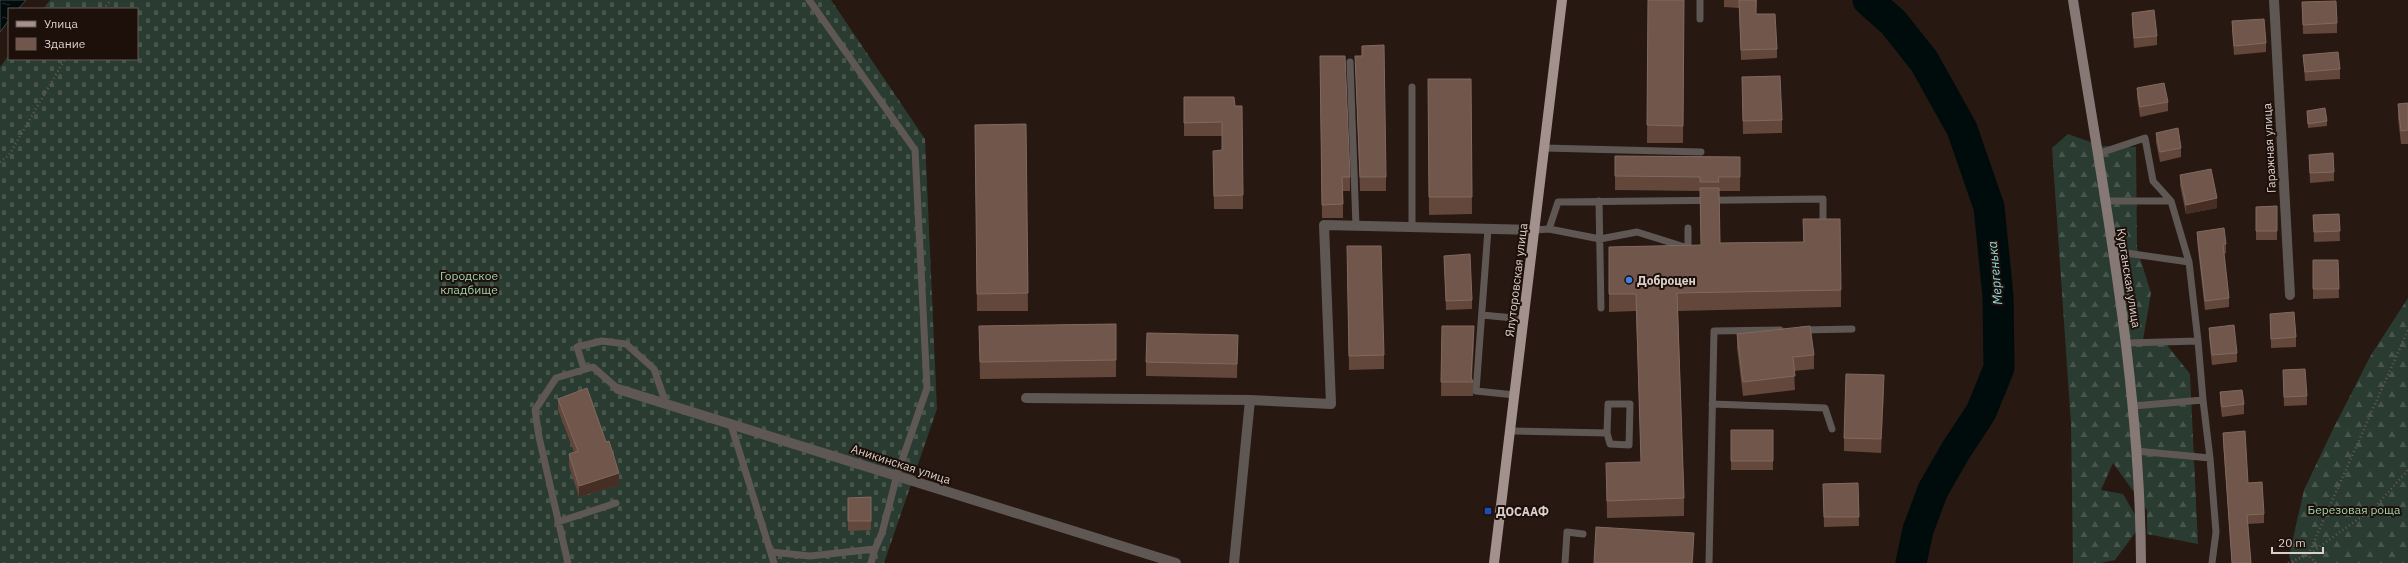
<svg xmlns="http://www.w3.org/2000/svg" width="2408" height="563" font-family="'IBM Plex Sans',sans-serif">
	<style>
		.forest { fill: url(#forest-firs) }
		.cemetery { fill: url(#cemetery-stones) }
		.water { fill: url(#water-ripples); stroke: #424646 }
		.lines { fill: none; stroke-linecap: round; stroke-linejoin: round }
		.river { stroke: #000b0c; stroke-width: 31 }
		.path { stroke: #665852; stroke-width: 2.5; stroke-dasharray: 1 3; stroke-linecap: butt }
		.lane { stroke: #5f5754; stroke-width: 7 }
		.street { stroke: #5f5754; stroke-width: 10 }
		.secondary { stroke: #867874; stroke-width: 10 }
		.primary { stroke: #a3918d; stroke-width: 10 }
		.wall { fill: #63473b }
		.shaded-wall { fill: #462e24 }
		.building { fill: #70564b; stroke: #81695f }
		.shop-dot { fill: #3f7fe0; stroke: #1d0f09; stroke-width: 1.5 }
		.transit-dot { fill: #1a4fb4; stroke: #1d0f09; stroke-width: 1.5 }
		.labels { text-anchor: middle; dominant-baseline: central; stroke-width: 4; stroke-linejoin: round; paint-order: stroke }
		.street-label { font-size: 12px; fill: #dbd0cc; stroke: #1d0f09 }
		.park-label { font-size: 12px; fill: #9bd4b1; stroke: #1d0f09 }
		.poi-label { font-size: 12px; font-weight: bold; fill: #dbd0cc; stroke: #1d0f09; text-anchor: start }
		.water-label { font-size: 13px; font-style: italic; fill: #8edbde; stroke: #1d0f09 }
	</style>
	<defs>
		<pattern id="forest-firs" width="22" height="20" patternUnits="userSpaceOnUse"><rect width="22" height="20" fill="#2a3b31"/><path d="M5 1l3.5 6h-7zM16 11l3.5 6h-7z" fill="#48564e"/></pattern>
		<pattern id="cemetery-stones" width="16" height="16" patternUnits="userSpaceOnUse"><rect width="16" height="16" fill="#2a3b31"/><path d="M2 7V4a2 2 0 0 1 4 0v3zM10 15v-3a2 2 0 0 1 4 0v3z" fill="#48564e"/></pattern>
		<pattern id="water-ripples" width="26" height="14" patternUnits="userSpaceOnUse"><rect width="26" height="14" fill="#000b0c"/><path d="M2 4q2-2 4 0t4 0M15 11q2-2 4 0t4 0" fill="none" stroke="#252e2e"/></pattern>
	</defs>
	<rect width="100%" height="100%" fill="#271811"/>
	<!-- forest -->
	<path class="forest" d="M2068,134L2102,146L2136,147L2137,248L2151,293L2143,340L2167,345L2190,374L2198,544L2147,534V510L2113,463L2101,490L2123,494L2141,525L2115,560L2101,563H2073L2071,424L2052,148Z
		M2408,298V563H2291L2289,556L2304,490L2333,429L2371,355Z"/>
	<!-- cemetery -->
	<path class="cemetery" d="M50,0H831L925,139L937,409L884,563H0V67L9,55V59H137V9H43Z"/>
	<!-- water -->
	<path class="water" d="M0,0H26L18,9H9V20L0,32Z"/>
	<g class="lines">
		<!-- river -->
		<path class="river" d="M1868,0L1893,22L1924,61L1962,129L1989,207L1998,296L1999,368L1981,412L1956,450L1933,490L1918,530L1911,563"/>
		<!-- path -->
		<path class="path" d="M103,9L111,0
			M0,162L9,155L65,59
			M2288,563L2308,555L2375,507L2408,470
			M2316,563L2308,555L2408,330"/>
		<!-- lane -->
		<path class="lane" d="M1700,0V19
			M1350,62L1356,226
			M1412,87V227
			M1544,148L1701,152
			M2097,154L2145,138L2153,181L2171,201
			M1599,201L1601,308
			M2104,201H2171L2189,262
			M1488,229L1476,391L1515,395
			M1549,229L1600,239L1637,232L1688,248V228
			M1535,230L1549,229L1558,202L1823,199V221
			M2112,251L2189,262L2198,341
			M1482,315L1524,319
			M1802,330L1852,329
			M2126,343L2198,341L2203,400L2133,406
			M584,369L577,347L602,341L626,344L654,369L666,404
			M2203,400L2210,458
			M1712,404L1825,408L1832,429
			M731,425L774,563
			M1510,431L1607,433L1610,444L1629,445L1630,404H1608L1607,433
			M2136,451L2210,458L2216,532L2212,563
			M558,522L616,503
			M771,552L810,556L875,549L882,533L897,475L927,388L915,150L809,0
			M568,563L539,437L535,410L556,378L593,367L618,389
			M871,563L875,549
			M1565,563L1567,532L1583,534
			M1709,563L1714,331L1780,330"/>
		<!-- street -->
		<path class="street" d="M2274,0L2290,295
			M618,389L1176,563
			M1026,398L1250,400
			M1234,563L1250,400L1331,404L1324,225L1535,230"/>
		<!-- secondary -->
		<path class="secondary" d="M2073,0C2102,186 2140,374 2141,563"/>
		<!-- primary -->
		<path class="primary" d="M1494,563L1562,0"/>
	</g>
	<!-- wall -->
	<path class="wall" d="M1648,0H1684L1683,143H1647Z
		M1724,0H1757L1756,14L1777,49V58L1741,60L1739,8L1724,7Z
		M2302,2L2337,23V33L2303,34Z
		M2132,13L2157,36V45L2134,48L2132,22Z
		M2232,21L2266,43V52L2234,55L2232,30Z
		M2303,55L2340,69V79L2305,81Z
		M1355,56H1362L1386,177V191H1360Z
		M1320,70L1350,177V191H1343V218H1322Z
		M1742,77L1782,120V133L1743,134Z
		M1428,79H1471L1472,214L1429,215Z
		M2137,88L2168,102V111L2140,117L2137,97Z
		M1184,97L1235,106L1243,195V209H1214L1213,164L1222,150V136H1184Z
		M2408,103V144H2401L2398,118V104Z
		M2307,111L2327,121V126L2308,128Z
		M1026,124L1028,311H977L975,125Z
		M2156,133L2181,148V157L2160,162L2156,142Z
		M2309,155L2334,172V181L2310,183Z
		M1615,156L1740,157V191H1719L1720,243L1803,242V219L1841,290V307L1678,311L1684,498V516L1607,518L1606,463L1641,462L1636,311L1609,312V247L1701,245L1700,191L1615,190Z
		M2180,175L2217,208L2186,214L2180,185Z
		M2277,206V240H2256V207Z
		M2339,214L2340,241L2314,242L2313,215Z
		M2197,232L2226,244V253L2224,254L2229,298V307L2205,310L2197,241Z
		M1444,256L1472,300V309L1446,310Z
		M1347,260L1384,355V369L1349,370Z
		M2313,260H2338L2339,298L2313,299Z
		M2270,314L2296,337V347L2271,348Z
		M1116,324V377L980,379L979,326Z
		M1442,326L1474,340L1472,379L1473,382V396H1441Z
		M2209,328L2237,353V362L2212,365L2209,337Z
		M1737,334L1814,355V369L1794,371L1795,390L1743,396L1737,348Z
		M1238,335L1237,378L1146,376V362Z
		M2283,370L2307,396V405L2284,406Z
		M1884,389L1881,453L1844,451V438Z
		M2220,392L2244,404V414L2222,417L2220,402Z
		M558,399L606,442L619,485L579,497L569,466V454L574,452L558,410Z
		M1731,430H1773V470H1731Z
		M2223,433L2248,483L2264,514V523L2248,524L2251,563H2232L2223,442Z
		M1858,483L1859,526L1824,527L1823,484Z
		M871,497V530L848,531V498Z"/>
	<!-- shaded-wall -->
	<path class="shaded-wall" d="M2217,198V208L2186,214V205Z
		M1474,326V340L1471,382Z
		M1884,375V389L1881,453V439Z
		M619,473V485L579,497V486Z
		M1694,533V547L1693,563H1692Z"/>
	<!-- building -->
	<path class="building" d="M1648,0H1684L1683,126L1647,125Z
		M1739,0H1756V14H1775L1777,49L1741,50Z
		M2336,1L2337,23L2303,25L2302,2Z
		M2154,10L2157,36L2134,38L2132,13Z
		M2264,19L2266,43L2234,46L2232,21Z
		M1384,45L1386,177H1360L1355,56H1362V46Z
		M2338,52L2340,69L2305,72L2303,55Z
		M1320,56H1345L1350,177H1342L1343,204L1322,205Z
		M1780,76L1782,120L1743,121L1742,77Z
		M1428,79H1471L1472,197H1429Z
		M2164,83L2168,102L2140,107L2137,88Z
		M1184,97H1234L1235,106H1242L1243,195L1214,196L1213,151L1222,150V122L1184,123Z
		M2408,103V130L2401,131L2398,104Z
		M2325,108L2327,121L2308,124L2307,111Z
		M1026,124L1028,293L977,294L975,125Z
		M2178,128L2181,148L2160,152L2156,133Z
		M2333,153L2334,172L2310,173L2309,155Z
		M1615,156L1740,157V177H1718L1719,182H1700V177L1615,176Z
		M2211,169L2217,198L2186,205L2180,175Z
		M1700,188H1719L1720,243L1804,242L1803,219H1840L1841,290L1677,293L1684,498L1607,501L1606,463L1641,462L1636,294H1609V247L1701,245Z
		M2277,206V231H2256V207Z
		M2339,214L2340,231L2314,232L2313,215Z
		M2224,228L2226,244H2223L2229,298L2205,301L2197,232Z
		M1347,246H1381L1384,355L1349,356Z
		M1470,254L1472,300L1446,301L1444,256Z
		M2313,260H2338L2339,289H2313Z
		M2294,312L2296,337L2271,339L2270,314Z
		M1116,324V360L980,362L979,326Z
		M2234,325L2237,353L2212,355L2209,328Z
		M1442,326H1474L1471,377L1473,382H1441Z
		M1810,326L1814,355L1793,357L1795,376L1743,382L1737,334Z
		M1147,333L1238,335L1237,364L1146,362Z
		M2305,369L2307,396L2284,397L2283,370Z
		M1846,374L1884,375L1881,439L1844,438Z
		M587,388L606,442L609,441L619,473L579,486L569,454L578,451L558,399Z
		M2242,390L2244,404L2222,407L2220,392Z
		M1731,430H1773V461H1731Z
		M2245,431L2248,483L2262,482L2264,514L2247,515L2251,563H2232L2223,433Z
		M1858,483L1859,517H1824L1823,484Z
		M871,497V521H848V498Z
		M1596,527L1694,533L1692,563H1594Z"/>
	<!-- markers -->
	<circle class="shop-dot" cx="1629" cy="280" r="4"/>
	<rect class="transit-dot" x="1484" y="507" width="8" height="8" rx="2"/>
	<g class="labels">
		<!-- street labels -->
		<g class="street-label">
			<text transform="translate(2269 148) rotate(-93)">Гаражная улица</text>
			<text transform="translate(2129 278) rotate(81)">Курганская улица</text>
			<text transform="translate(1516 280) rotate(-83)">Ялуторовская улица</text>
			<text transform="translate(901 464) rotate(18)">Аникинская улица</text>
		</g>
		<!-- park labels -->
		<g class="park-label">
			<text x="469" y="275">Городское<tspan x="469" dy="14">кладбище</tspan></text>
			<text x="2354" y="509">Березовая роща</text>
		</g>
		<!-- poi labels -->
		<g class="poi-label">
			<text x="1637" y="280">Доброцен</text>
			<text x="1496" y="511">ДОСААФ</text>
		</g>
		<!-- water labels -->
		<g class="water-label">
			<text transform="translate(1995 273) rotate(-95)">Мергенька</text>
		</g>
	</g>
	<!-- legend -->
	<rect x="8" y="8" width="130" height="52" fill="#1d0f09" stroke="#695c57"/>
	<rect x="16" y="21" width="20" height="6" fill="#a3918d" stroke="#695c57"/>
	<text x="44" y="28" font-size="12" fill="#dbd0cc">Улица</text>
	<rect x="16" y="38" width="20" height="12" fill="#70564b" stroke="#695c57"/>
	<text x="44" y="48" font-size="12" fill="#dbd0cc">Здание</text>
	<!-- scale -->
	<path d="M2272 547v6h51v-6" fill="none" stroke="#dbd0cc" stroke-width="2"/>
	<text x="2278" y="547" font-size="12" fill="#dbd0cc" stroke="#1d0f09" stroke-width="3" paint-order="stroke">20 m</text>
</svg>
